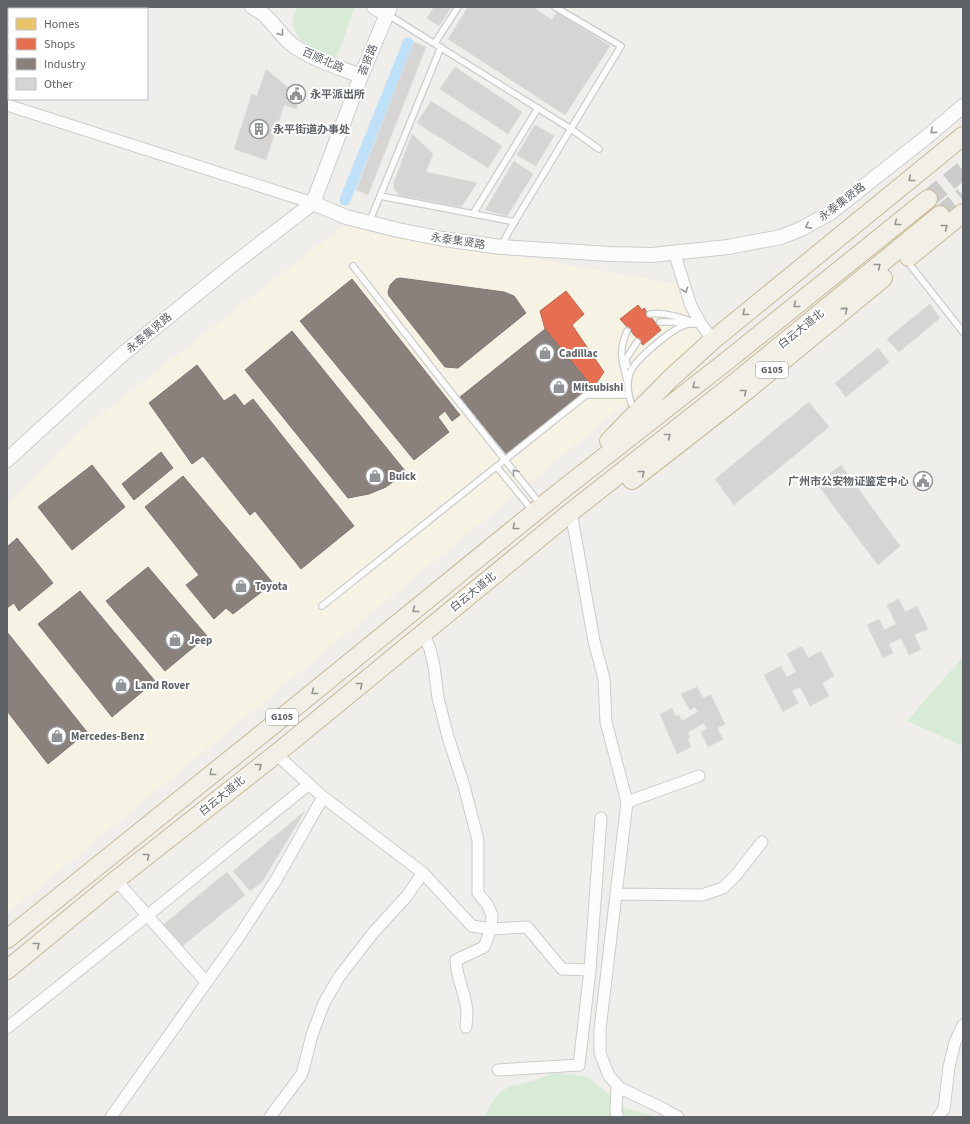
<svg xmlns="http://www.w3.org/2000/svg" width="970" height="1124" font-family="'Source Sans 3','Noto Sans SC',sans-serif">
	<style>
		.commercial { fill: #f7f3e4 }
		.green { fill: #d8ebd6 }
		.homes { fill: #e9c46a; stroke: #c0a769 }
		.shops { fill: #e76f51; stroke: #be6b58 }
		.industry { fill: #8a817c; stroke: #7d7876 }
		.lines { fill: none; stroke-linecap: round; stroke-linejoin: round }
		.canal { stroke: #bfe0f9; stroke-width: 11 }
		.building { fill: #d6d5d3; stroke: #deddd9 }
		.trunk-tunnel { stroke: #cbcbca; stroke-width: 18; stroke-dasharray: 18 9; stroke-linecap: butt }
		.service-casing { stroke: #cbcccc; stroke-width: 8 }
		.minor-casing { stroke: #cbcccc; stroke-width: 13 }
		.tertiary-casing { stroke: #cbcccc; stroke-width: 16 }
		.trunk-casing { stroke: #c8b996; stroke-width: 20 }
		.service { stroke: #fdfcfc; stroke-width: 5.5 }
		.minor { stroke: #fdfcfc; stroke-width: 11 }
		.tertiary { stroke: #fdfcfc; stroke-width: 14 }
		.trunk { stroke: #f2f0e6; stroke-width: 18 }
		.oneway { stroke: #96999c }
		.oneway2 { stroke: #929494 }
		.labels { text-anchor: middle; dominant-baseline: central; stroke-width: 4; stroke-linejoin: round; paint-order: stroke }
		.shield { fill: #fff; stroke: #8f9295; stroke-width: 1 }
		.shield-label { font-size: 10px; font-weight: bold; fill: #5f6368 }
		.street-label { font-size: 11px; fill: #5f6368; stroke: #fff }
		.poi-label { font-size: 11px; font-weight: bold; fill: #5f6368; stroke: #fff; text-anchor: start }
	</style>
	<rect width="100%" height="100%" fill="#efeeea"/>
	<!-- commercial -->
	<path class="commercial" d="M344,225L676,284L701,341L7,914V504L77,433Z"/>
	<!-- green -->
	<path class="green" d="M297,7H355L336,59C315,50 281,37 297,7Z
		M963,657V746L907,721Z
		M555,1072L588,1077L625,1108L658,1117H485L490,1106L500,1092L511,1086L534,1081Z"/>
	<!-- homes -->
	<path class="homes" d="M53,7H122L121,9H65Z"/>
	<!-- shops -->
	<path class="shops" d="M566,291L584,314L572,325L604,372L593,388L545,329L540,311Z
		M638,305L642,310L644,308L661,330L643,345L620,319Z"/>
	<!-- industry -->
	<path class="industry" d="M400,278L504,292L514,296L526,313L458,368L445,367L389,296L388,292L390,285L396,279Z
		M352,279L460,415L452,421L445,411L438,417L449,432L414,460L300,321Z
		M545,329L593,388L508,456L460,397Z
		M292,331L406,472L386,487L369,494L348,498L245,370Z
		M197,365L224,401L235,394L244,406L253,399L354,526L301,569L255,511L250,515L203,456L192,464L149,403Z
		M161,452L173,468L134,500L122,484Z
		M92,465L125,507L72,550L38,507Z
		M183,476L273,583L233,614L226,608L214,619L186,585L199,575L145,507Z
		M17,538L53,583L19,611L14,603L7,608V547Z
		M148,567L207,636L165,671L106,601Z
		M80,591L155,681L112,717L38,624Z
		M7,632L87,732L48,764L7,711Z"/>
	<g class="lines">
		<!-- canal -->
		<path class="canal" d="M345,200L408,43"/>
	</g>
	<!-- building -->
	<path class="building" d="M434,7H451L439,26L427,18Z
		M468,7H533L552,20L557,12L610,46L565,115L448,39Z
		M414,42L426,47L368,195L356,190Z
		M455,67L522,112L508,134L440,89Z
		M266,69L296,94L297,109L284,105L266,160L234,149L252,94L257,96Z
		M431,101L502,146L488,168L417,123Z
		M535,125L554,136L536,166L517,155Z
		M412,134L433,154L426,172L477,183L461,207L399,195L394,189V182Z
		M514,161L533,174L507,216L485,210Z
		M930,304L940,318L899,352L887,339Z
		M878,348L889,362L846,397L835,383Z
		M809,402L829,427L734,505L715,479Z
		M841,465L900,546L878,565L817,484Z
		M899,599L905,612L917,606L928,629L914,635L921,649L909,655L901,638L889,644L893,653L883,658L867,625L879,619L884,630L896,624L887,605Z
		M802,646L808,658L821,651L834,676L822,683L829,696L810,706L800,687L792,691L798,703L783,712L764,675L781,666L787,677L796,672L787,654Z
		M697,687L703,698L711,695L725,724L717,728L723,739L708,747L701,732L707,729L704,723L688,732L690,738L688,739L691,747L677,754L660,714L672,708L675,716L679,715L682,721L698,712L695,707L690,710L681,694Z
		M305,811L262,882L250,891L233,871Z
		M227,872L245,895L180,948L162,926Z"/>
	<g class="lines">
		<!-- trunk-tunnel -->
		<path class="trunk-tunnel" d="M928,199L963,170
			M940,215L963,196"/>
		<defs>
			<path id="service" d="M387,14L571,129L599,149
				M7,25H9
				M435,43L458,7
				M380,196L515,222
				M473,214L538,108
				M369,223L441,47
				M501,247L509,231L621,46L555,7
				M907,261L963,332
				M353,266L446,386L541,505
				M650,314C665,312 682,318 697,323
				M660,322H674L688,324
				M627,366L626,359L637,342
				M627,381C622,359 618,352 627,331
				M631,403C628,393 626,383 630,373C635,359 674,327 688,324C692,324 697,324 701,324
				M497,467L532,510
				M322,606L586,395H629"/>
			<path id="minor" d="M7,105L313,203
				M674,252L691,306L701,324L713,340
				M571,512L594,641L604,679L606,722L627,802L600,1029V1053L609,1076L620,1088L662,1108L678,1117
				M423,632L430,649L434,666L438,698L448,737L464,786L478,840V893L487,904L492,915L491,929L484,947L456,960C456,979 467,995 467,1014C467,1018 466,1022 466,1027
				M276,754L323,797L423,873L472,926L491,929L527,927L562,969L590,970
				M627,802L699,776
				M116,880L206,982
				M617,894L702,895L723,888L737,874L762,842
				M7,1028L148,915L309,784
				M498,1070L579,1065L590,970L601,818
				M617,1085L616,1112L618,1117
				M111,1117L238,938L276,880L323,797
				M270,1117L302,1074L312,1035L324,1003L339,977L373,933L406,897L423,873
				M938,1117L944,1109L949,1067L955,1042L963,1025"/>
			<path id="tertiary" d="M252,7C271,16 276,31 290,43C310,59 338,67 361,76
				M374,7L387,14
				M313,203L346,217L398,230L443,239L501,247L610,254L652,255L728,247L781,237L801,229L830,213L929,135L963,106
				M313,203L361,76L387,14L390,7
				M7,460L124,353L231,266L313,203"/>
			<path id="trunk" d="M909,257L963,213
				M609,441L670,379L713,340L963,136
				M632,480L746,391L883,278
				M7,939L273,725L557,494L728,360L928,199
				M7,970L116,880L276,754L571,512L731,386L940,215"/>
		</defs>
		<!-- service casing -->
		<use href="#service" class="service-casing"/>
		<!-- minor casing -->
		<use href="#minor" class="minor-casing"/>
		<!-- tertiary casing -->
		<use href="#tertiary" class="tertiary-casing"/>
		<!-- trunk casing -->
		<use href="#trunk" class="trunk-casing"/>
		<!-- service -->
		<use href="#service" class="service"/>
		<!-- minor -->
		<use href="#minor" class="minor"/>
		<!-- tertiary -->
		<use href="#tertiary" class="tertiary"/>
		<!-- trunk -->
		<use href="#trunk" class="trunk"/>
	</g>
	<!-- one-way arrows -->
	<defs><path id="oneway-chevron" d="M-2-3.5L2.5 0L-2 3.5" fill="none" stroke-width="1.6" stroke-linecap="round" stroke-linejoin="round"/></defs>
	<g class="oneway">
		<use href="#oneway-chevron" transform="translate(281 33) rotate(51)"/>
		<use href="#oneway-chevron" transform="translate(933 131) rotate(140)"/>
		<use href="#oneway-chevron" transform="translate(808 226) rotate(152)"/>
		<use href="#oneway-chevron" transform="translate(685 290) rotate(72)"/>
		<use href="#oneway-chevron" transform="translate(515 472) rotate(-128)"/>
	</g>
	<g class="oneway2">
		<use href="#oneway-chevron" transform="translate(911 179) rotate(141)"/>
		<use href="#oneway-chevron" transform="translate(897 223) rotate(141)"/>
		<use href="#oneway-chevron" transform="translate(945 227) rotate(-39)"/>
		<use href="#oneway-chevron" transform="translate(878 266) rotate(-39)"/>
		<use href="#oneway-chevron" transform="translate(796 305) rotate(141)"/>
		<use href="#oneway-chevron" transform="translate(845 310) rotate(-40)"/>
		<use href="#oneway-chevron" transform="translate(745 313) rotate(141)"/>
		<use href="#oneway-chevron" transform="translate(695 386) rotate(142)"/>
		<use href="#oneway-chevron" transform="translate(744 392) rotate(-38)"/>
		<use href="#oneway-chevron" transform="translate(668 436) rotate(-38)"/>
		<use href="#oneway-chevron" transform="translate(642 473) rotate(-38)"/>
		<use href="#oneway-chevron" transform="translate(515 527) rotate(141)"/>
		<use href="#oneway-chevron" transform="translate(415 610) rotate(141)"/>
		<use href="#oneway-chevron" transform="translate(360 685) rotate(-39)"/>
		<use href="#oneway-chevron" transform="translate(314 692) rotate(141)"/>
		<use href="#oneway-chevron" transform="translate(259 766) rotate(-38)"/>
		<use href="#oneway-chevron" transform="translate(212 773) rotate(141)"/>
		<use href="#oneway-chevron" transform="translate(147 856) rotate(-39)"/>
		<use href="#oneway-chevron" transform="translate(37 945) rotate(-39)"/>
	</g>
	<!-- icons -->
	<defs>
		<symbol id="civic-ring" viewBox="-11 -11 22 22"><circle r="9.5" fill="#fff" stroke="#919496" stroke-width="1.5"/><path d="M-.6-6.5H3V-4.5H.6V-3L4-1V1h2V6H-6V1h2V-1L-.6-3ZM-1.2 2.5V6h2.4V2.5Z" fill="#919496"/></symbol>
		<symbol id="building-ring" viewBox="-11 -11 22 22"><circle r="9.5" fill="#fff" stroke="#919496" stroke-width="1.5"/><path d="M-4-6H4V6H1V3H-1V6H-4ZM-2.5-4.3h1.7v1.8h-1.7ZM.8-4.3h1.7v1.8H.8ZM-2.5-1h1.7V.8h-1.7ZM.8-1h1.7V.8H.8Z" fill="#919496"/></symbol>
		<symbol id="shop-ring" viewBox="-11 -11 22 22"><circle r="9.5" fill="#fff" stroke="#919496" stroke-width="1.5"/><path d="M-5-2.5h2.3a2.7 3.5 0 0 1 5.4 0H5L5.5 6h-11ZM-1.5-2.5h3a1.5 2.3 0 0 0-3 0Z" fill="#919496"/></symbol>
	</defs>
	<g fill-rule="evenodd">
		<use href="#civic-ring" x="285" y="83" width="22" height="22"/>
		<use href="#building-ring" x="248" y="118" width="22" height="22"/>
		<use href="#shop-ring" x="534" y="342" width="22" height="22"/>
		<use href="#shop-ring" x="548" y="376" width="22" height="22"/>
		<use href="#shop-ring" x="364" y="465" width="22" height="22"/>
		<use href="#civic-ring" x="912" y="470" width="22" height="22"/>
		<use href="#shop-ring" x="230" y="575" width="22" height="22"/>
		<use href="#shop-ring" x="164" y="629" width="22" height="22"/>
		<use href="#shop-ring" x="110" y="674" width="22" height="22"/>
		<use href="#shop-ring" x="46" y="725" width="22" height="22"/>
	</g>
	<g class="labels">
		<!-- shield labels -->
		<g class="shield">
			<rect x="756" y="362" width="32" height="16" rx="3"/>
			<rect x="266" y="709" width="32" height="16" rx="3"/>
		</g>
		<g class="shield-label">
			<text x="772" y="370">G105</text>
			<text x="282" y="717">G105</text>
		</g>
		<!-- street labels -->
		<g class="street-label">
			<text transform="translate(323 60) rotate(24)">百顺北路</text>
			<text transform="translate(368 60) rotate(-68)">荟贤路</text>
			<text transform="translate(842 202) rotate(-37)">永泰集贤路</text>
			<text transform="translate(458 241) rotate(9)">永泰集贤路</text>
			<text transform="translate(801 329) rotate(-39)">白云大道北</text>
			<text transform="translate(149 333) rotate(-40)">永泰集贤路</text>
			<text transform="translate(473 592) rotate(-39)">白云大道北</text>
			<text transform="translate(222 796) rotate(-39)">白云大道北</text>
		</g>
		<!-- poi labels -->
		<g class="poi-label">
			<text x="310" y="94">永平派出所</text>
			<text x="273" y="129">永平街道办事处</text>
			<text x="559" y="353">Cadillac</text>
			<text x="573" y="387">Mitsubishi</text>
			<text x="389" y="476">Buick</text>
			<text x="909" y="481" text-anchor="end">广州市公安物证鉴定中心</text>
			<text x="255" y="586">Toyota</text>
			<text x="189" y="640">Jeep</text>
			<text x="135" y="685">Land Rover</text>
			<text x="71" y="736">Mercedes-Benz</text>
		</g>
	</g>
	<!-- border -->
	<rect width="970" height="1124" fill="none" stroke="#5f6368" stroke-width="16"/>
	<!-- legend -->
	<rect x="8" y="8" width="140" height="92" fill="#ffffff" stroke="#bfc1c3"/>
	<rect x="16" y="18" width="20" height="12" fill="#e9c46a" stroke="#bfc1c3"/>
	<text x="44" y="28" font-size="12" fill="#5f6368">Homes</text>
	<rect x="16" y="38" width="20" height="12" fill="#e76f51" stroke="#bfc1c3"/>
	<text x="44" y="48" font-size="12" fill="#5f6368">Shops</text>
	<rect x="16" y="58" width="20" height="12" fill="#8a817c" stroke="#bfc1c3"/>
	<text x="44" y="68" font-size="12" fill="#5f6368">Industry</text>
	<rect x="16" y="78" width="20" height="12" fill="#d6d5d3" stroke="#bfc1c3"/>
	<text x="44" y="88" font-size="12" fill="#5f6368">Other</text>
</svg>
